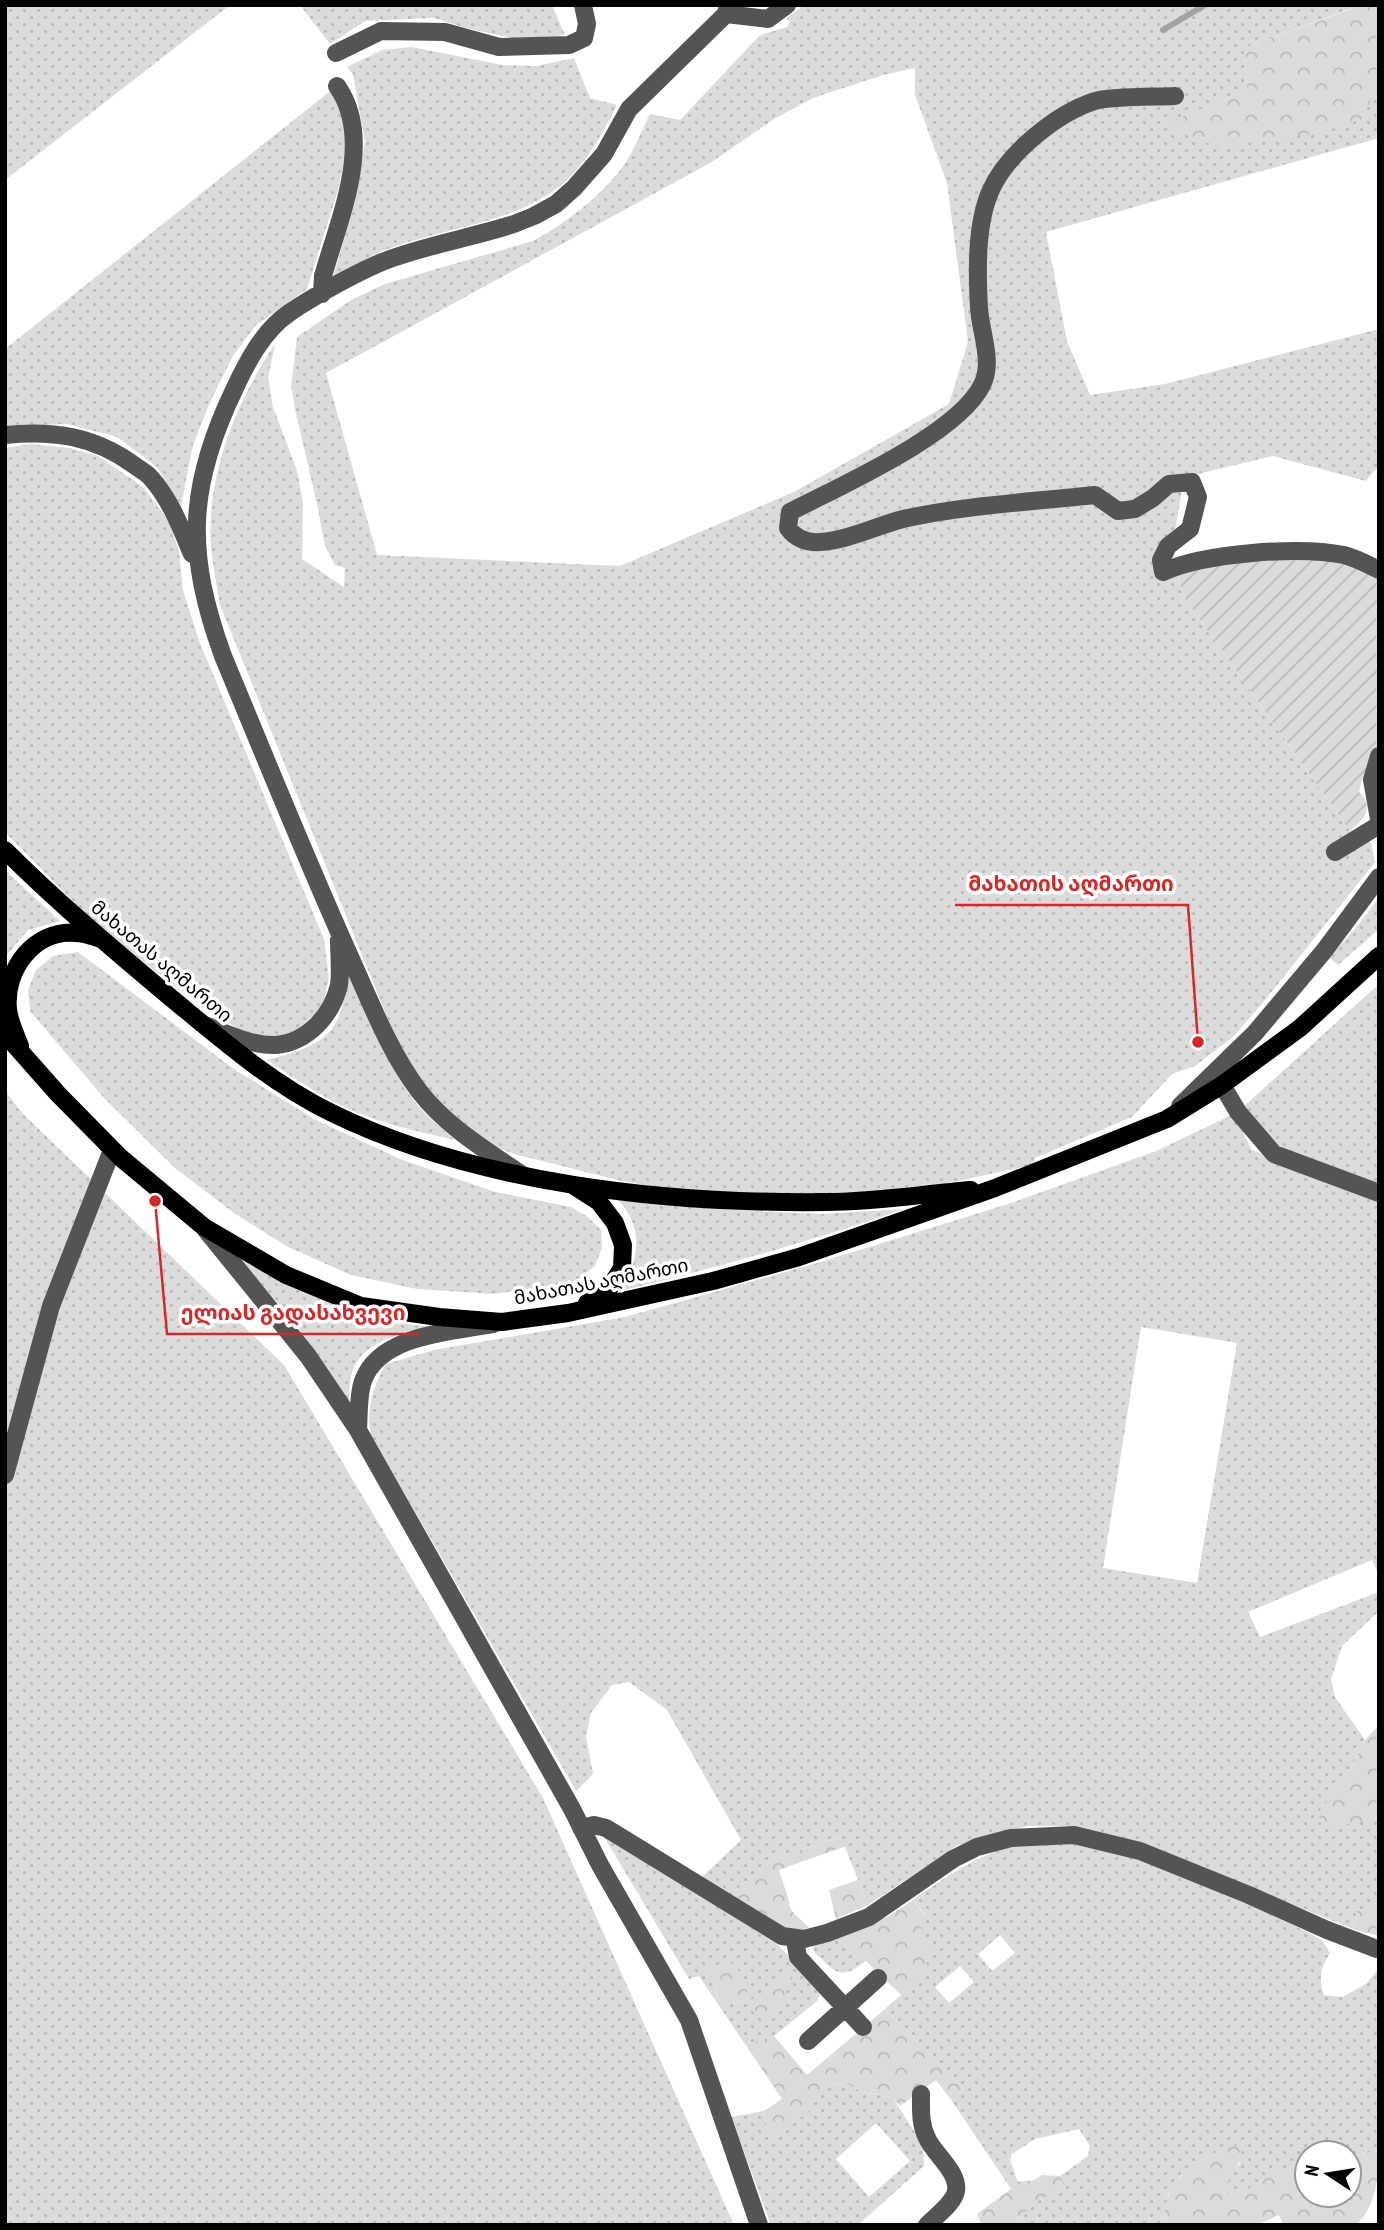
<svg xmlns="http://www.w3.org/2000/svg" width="1384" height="2230" font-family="'PT Sans Narrow','Noto Sans Georgian',sans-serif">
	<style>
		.grass { fill: url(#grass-dots); fill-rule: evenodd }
		.forest { fill: url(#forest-crowns) }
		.garden { fill: url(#garden-furrows) }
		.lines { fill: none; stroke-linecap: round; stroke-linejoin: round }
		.stream { stroke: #a2a2a2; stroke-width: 6 }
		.minor { stroke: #545454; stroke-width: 18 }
		.major { stroke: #000; stroke-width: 18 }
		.labels { text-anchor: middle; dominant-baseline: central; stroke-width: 7; stroke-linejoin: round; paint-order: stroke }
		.street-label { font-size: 19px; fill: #000; stroke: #fff }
		.leader { fill: none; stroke: #d62828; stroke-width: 2.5 }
		.callout-dot { fill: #d62828; stroke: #fff; stroke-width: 2.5 }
		.callout-label { font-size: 21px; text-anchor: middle; font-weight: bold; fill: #d62828; stroke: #fff; stroke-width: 7; stroke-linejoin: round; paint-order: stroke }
	</style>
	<defs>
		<pattern id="grass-dots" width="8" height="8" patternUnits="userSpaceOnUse" patternTransform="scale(1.75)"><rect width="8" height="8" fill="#dbdbdb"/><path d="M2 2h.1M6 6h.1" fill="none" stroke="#bababa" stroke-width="1.8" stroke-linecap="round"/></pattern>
		<pattern id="forest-crowns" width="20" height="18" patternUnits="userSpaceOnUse" patternTransform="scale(1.75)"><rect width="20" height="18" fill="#dbdbdb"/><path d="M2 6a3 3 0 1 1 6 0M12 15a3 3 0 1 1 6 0" fill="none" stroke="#bababa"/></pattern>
		<pattern id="garden-furrows" width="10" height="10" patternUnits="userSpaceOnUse" patternTransform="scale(1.75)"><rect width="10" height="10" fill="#dbdbdb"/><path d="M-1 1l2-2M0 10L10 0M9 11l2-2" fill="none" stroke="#bababa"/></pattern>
	</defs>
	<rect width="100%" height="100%" fill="#fff"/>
	<!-- grass -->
	<path class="grass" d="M5,5H230L5,180Z
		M300,5H552L565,35L521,40L466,28L434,18L365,21L330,44Z
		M804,5H1349L1352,8L1245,48L1247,90L1164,125L1361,119L1379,82V138L1046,232L1067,341L1090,395L1165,384L1379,329V465L1366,481L1273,456L1181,478V497L1171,552L1183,596L1357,841L1364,839L1371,843L1375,862L1262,1004L1233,1037L1195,1066L1172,1074L1132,1117L1035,1158L1033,1165L929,1187L830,1199L683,1192L622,1181L514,1154L480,1141L419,1084L394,1034L220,605C215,575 208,544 211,514C216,453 241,395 275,344L268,378L273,407L297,471L303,503L302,559L344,587L345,568L335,565L325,546L317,504L295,409L291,386L297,337L351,300L385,284L533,241C567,222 598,199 622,168C634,152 641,131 650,114L680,120L760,35L787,27L790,22L786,19ZM915,68V95L947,183L968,342L949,404L794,492L620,566L377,555L326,373L710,163L774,119L813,98L883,75Z
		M412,47L502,65L537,66L574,58L590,98L617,105C600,138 582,173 549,194C497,227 431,230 376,254C362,261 348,270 333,277L354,206L365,142L353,74L347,67L382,50Z
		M333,89L341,108L347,146L338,190L307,289L256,325L233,356L210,402L193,445L181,506L157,467L117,437L67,424L5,426V349Z
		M31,444L70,448L98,456L143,487L169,522L179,551L183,590L199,641L324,939L329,978L322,1007L299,1029L271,1039L244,1033L193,1000L97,926L5,832V448Z
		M5,870L60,921L28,930L5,957Z
		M1379,898V929L1338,965L1329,957L1354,930Z
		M78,952L234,1069L314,1119L400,1159L495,1192L571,1207L588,1217L601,1230L602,1248L595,1266L573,1283L493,1294L417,1289L351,1275L288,1247L234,1213L175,1168L104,1098L30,1011L28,990L36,970L53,956Z
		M348,960C367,1004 382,1053 409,1094C421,1112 438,1125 455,1140C425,1133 395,1127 366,1116C330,1103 298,1081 267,1060C334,1043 344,1029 348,960Z
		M1379,984V1189L1263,1140L1242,1108Z
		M5,1091L22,1113L284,1365L543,1798L734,2225H5Z
		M1234,1114L1252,1150L1354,1191L1379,1198V1575L1372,1560L1248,1612L1260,1637L1379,1592V1611L1342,1646L1331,1679L1335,1697L1365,1740L1345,1780L1317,1814L1327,1827L1379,1818V1902L1357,1911L1353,1929L1170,1855L1124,1840L1066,1826H1028L958,1845L868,1905L841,1837L774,1858L730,1895L702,1877L741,1840L667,1710L629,1682L612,1685L591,1713L586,1736L593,1774L576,1791L371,1435C365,1411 374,1384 386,1364L434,1350L625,1317L824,1261L1008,1204L1156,1151ZM1141,1327L1237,1343L1197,1583L1103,1568Z
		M617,1199L717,1209L822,1214L904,1209C812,1241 719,1267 624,1290C638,1255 645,1228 617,1199Z
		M230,1249L279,1279L368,1319L430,1327C404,1332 367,1340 354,1367C349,1379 349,1393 349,1405L292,1319Z
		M603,1835L777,1944L822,1989L817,2001L774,2036L745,2044L699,1976L689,1979ZM736,1968L741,1976L742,2001L732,2004L721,2002L715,1991L719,1979L710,1974Z
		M1071,1841L1137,1858L1274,1915L1322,1940L1330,1953C1321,1968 1318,1977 1324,1995L1343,1997L1367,1983L1379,1968V2151L1349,2156V2153H1330L1314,2150L1292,2168L1269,2173L1256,2187L1225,2195L1230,2175L1241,2162L1181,2175L1168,2195L1164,2217L1170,2225H1018L1031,2204L1065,2188L1060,2176L1088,2156L1090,2146L1079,2129L1035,2139L1012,2154L1010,2160L1018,2182L1007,2183L952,2101L964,2089L885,2009L901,1995L917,1988L926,1942L920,1926L925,1915L913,1900C947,1876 984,1850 1026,1843C1040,1840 1056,1841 1071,1841ZM1000,1935L1015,1953L992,1971L978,1954ZM960,1966L974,1982L949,2003L935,1987Z
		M837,1935L866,1961C839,1982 836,1972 814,1952L813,1947L817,1942Z
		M849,2084L862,2092L893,2098L923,2145L924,2166L858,2225H771L731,2117L764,2111L767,2129L772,2141L788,2128L825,2085ZM876,2123L910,2161L869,2197L836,2159Z"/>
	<!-- forest -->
	<path class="forest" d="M1349,5H1379V82L1362,119L1319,133L1218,147L1163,125L1247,90L1245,48L1351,9Z
		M1379,1725V1818L1327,1828L1317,1814L1345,1780L1365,1740Z
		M841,1837L846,1846L779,1870L790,1904L789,1905C792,1915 803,1920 809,1928L790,1931L730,1895L774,1858Z
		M858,1880L868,1905L836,1919L829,1890Z
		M913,1900L925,1916L920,1926L932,1950L917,1988L901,1995L866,1961L855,1960L842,1945L837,1935L887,1917Z
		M1379,1902V1936L1353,1929L1357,1911Z
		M721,1963H731C741,1972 753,1987 744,2000L757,1998L784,1971L793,1978L773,2017L755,2014L744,2000L732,2004L721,2002L715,1991L718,1980L707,1971Z
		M885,2009L964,2089L952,2101L936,2080L900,2106L893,2098L862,2092L849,2084L825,2085L809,2111L771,2142L767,2129L764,2111L782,2099L745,2044L774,2036L807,2075Z
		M1231,2145L1242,2146C1241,2168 1229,2174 1225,2195L1256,2187L1269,2172L1292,2168L1307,2155V2195H1349V2156L1379,2151C1379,2176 1376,2207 1356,2225H1311L1309,2223L1283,2225L1279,2215L1256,2225H1170L1164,2217C1165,2210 1166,2201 1169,2194C1179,2170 1208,2156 1231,2145Z
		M1042,2175L1060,2176L1066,2188L1031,2204L1018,2225H982L977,2214L1011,2189L1007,2183L1034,2180Z"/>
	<!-- garden -->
	<path class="garden" d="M1334,558L1379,576V739L1368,780H1362L1359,792C1375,807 1364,820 1350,831L1183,596L1177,573L1236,560Z"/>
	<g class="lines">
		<!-- stream -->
		<path class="stream" d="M1163,30L1205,5"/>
		<!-- minor -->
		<path class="minor" d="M726,14L768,19L787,5
			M336,53L381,31L445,32L499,47L569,45L584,38L587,24L583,5
			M1175,96C1156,97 1111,96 1095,101C1057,113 1006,154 990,192C976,225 977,272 979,307C980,332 994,361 982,385C958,434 840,486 790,512L788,528C795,538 807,543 820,542C849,540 876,526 903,519C966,505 1031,502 1095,495L1118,511L1135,509L1153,498L1169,484L1192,482L1198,497L1190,529L1168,546L1161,560L1163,572C1204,553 1300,546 1344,555C1356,558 1367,564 1379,570
			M322,294L323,276C339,219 375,140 337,86
			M5,435C54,430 94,436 134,465C139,469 147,473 151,478C170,499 181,528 192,554
			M1379,756L1372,780L1379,819
			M1335,852L1379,825
			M207,1026C228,1034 252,1046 276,1045C308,1042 332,1015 339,985C341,971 339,954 339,940
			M1222,1085L1238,1112L1274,1154L1379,1193
			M1180,1106L1255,1033L1324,951L1379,877
			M521,1174C484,1149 446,1126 419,1091C389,1051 371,1003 351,959C306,859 265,757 223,656C186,554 187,488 234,390C247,362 263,331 289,313C312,297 356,273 382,262C425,245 471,238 514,224L534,216L556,204L574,188L604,154L629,109L726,14L728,5
			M206,1230L308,1356L358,1430L572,1809L600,1865L689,2020L759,2225
			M358,1430C359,1415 358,1395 363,1381C380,1334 452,1332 494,1324
			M5,1475L51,1306L112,1150
			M581,1828L594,1825L606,1828L782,1936L804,1939L827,1933L869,1917L953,1859L977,1847L1011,1838L1074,1835L1140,1851L1249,1895L1327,1930L1377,1949
			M798,1939L796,1946L798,1957L863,2027
			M808,2041L878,1978
			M921,2094C921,2110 920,2124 927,2138C934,2154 959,2172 956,2191C954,2203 936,2216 927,2225"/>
		<!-- major -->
		<path class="major" d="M5,850C57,902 114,950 170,997C221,1039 272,1084 332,1113C477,1184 666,1204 826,1202C874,1202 923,1194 971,1190
			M5,1034L58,1094L121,1158L204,1227L286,1275L361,1306L439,1317L502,1322L568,1313L713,1281L799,1257L995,1188L1167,1119L1222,1085L1300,1028L1379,956
			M20,1046C16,1035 9,1021 8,1009C4,970 34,929 76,933C83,933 91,936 98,938
			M574,1186L599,1202L615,1223L623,1245L622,1268L607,1292L587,1303"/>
	</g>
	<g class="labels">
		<!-- street labels -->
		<g class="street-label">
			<text transform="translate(162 961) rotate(40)">მახათას აღმართი</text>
			<text transform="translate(601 1281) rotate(-11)">მახათას აღმართი</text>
		</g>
	</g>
	<!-- callouts -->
	<path class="leader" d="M1198 1042L1188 905H955M155 1201L167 1334H420"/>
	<g class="callout-dot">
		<circle cx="1198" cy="1042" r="7"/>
		<circle cx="155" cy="1201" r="7"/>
	</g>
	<g class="callout-label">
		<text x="1071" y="891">მახათის აღმართი</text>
		<text x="293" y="1320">ელიას გადასახვევი</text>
	</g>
	<!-- border -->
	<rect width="1384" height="2230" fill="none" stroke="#000000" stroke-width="14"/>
	<!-- north arrow -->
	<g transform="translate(1328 2174) rotate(282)"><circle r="33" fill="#ffffff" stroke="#999999" stroke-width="2"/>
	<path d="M0-5L12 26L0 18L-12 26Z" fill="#000000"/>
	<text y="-10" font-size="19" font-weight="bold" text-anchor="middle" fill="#000000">N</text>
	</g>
</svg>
